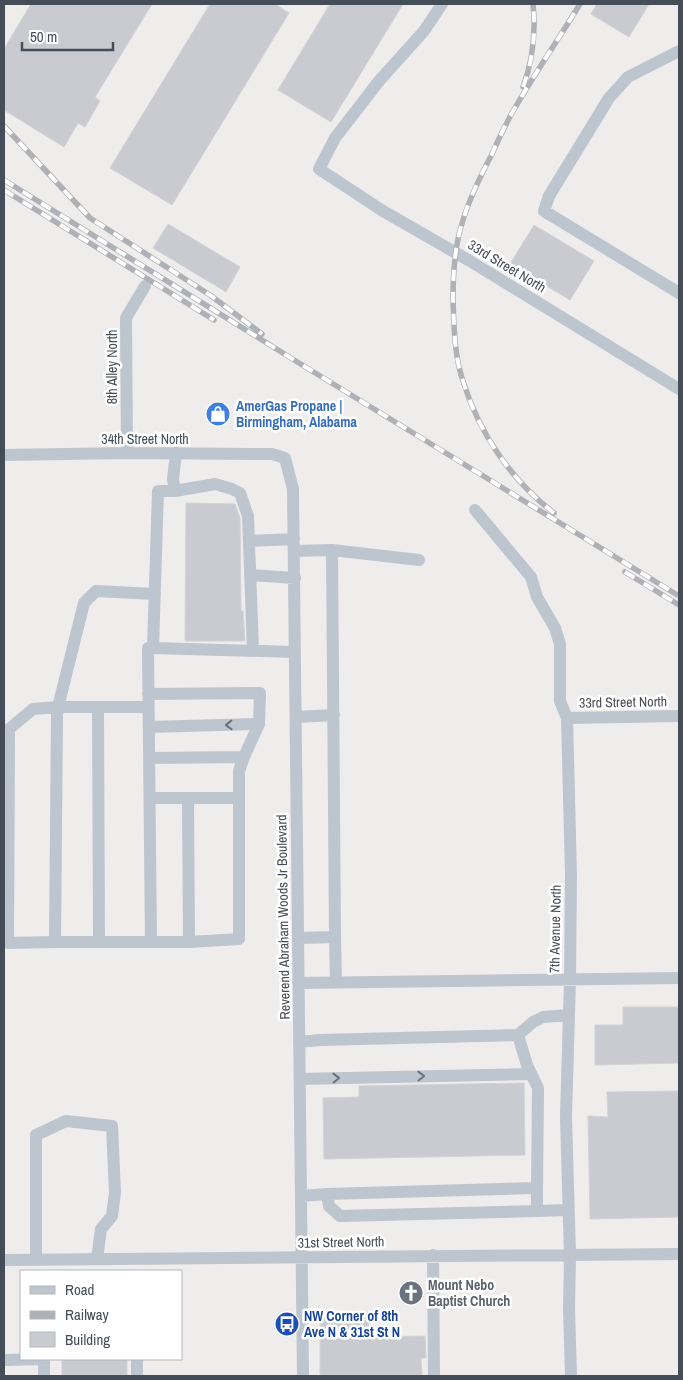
<svg xmlns="http://www.w3.org/2000/svg" width="683" height="1380" font-family="'Archivo Narrow',sans-serif">
	<style>
		.building { fill: #c9cbd1; stroke: #d0d2d7 }
		.lines { fill: none; stroke-linecap: round; stroke-linejoin: round }
		.minor { stroke: #bdc5ce; stroke-width: 12 }
		.rail-casing { stroke: #aeb1b6; stroke-width: 5.5 }
		.rail { stroke: #fff; stroke-width: 4; stroke-dasharray: 11; stroke-linecap: butt }
		.oneway { stroke: #69727b }
		.labels { text-anchor: middle; dominant-baseline: central; stroke-width: 5; stroke-linejoin: round; paint-order: stroke }
		.street-label { font-size: 14px; fill: #454e58; stroke: #fff }
		.shop-label { font-size: 14px; font-weight: bold; fill: #366cbe; stroke: #fff; text-anchor: start }
		.worship-label { font-size: 14px; font-weight: bold; fill: #5b616d; stroke: #fff; text-anchor: start }
		.transit-label { font-size: 14px; font-weight: bold; fill: #164399; stroke: #fff; text-anchor: start }
	</style>
	<rect width="100%" height="100%" fill="#efecec"/>
	<!-- building -->
	<path class="building" d="M31,4H152L95,97L100,101L85,127L78,123L64,147L4,110V49Z
		M210,4H275L289,13L172,205L110,168Z
		M330,4H403L331,122L278,90Z
		M597,4H649L629,37L591,14Z
		M168,224L240,267L226,292L153,248Z
		M534,225L594,261L570,300L510,264Z
		M186,503L235,504L240,518L241,611H243L245,641H185Z
		M623,1007H679V1063L595,1065V1025H623Z
		M524,1083L525,1155L324,1159L323,1098L359,1097V1086Z
		M679,1091V1217L590,1219L588,1116L608,1117L607,1092Z
		M320,1312H369V1337L425,1336L426,1358H421L422,1376H320Z
		M62,1359H127V1376H62Z"/>
	<g class="lines">
		<!-- minor -->
		<path class="minor" d="M442,4L424,31L379,81L335,138L319,169L383,211L470,261L679,389
			M679,51L628,77L609,98L549,196L544,211L679,293
			M127,453L126,318L145,286
			M4,455L127,453L272,454L285,458L293,489L303,1376
			M175,491L173,479L176,453
			M475,510L531,577L537,597L555,628L560,644V701L567,718L571,875L570,979L566,1117L570,1255L569,1309L571,1376
			M249,541L294,539
			M332,550L419,560
			M294,551L332,550L335,937L298,938
			M250,575L295,578
			M253,650L248,516L240,493L232,489L215,484L175,491H158L153,648L295,652
			M148,694L260,693L259,724
			M98,707L99,942
			M148,707H58L57,715L55,942H151L148,648H153
			M296,717L334,715
			M567,718L679,716
			M149,727L259,724L244,757
			M149,758L244,757L239,771V798
			M150,798H239V939L189,942H151
			M188,799L189,942
			M335,937L336,982
			M55,942L8,943L9,729L33,709L58,707L84,603L96,591L155,594
			M298,983L679,978
			M518,1035L533,1022L543,1017L569,1015
			M299,1042L320,1040L518,1035L527,1065L538,1088L537,1188
			M300,1079L531,1074
			M301,1196L327,1194
			M537,1211V1188L327,1194L329,1206L340,1216L537,1211L568,1210
			M433,1255L434,1376
			M4,1260L679,1254
			M36,1260V1135L66,1121L112,1126L115,1193L112,1216L101,1229L97,1259
			M44,1359V1376
			M137,1359V1376
			M4,1360L44,1359"/>
		<defs>
			<path id="rail" d="M523,87C533,60 536,33 533,4
				M4,126L90,218L210,295L262,334
				M4,180L299,363L679,596
				M4,190L214,320
				M554,513C511,480 479,433 463,381C454,355 454,326 453,298C453,273 455,244 463,220C470,197 481,175 492,154C498,140 505,126 512,113C533,76 558,40 580,4
				M625,572L679,605"/>
		</defs>
		<!-- rail casing -->
		<use href="#rail" class="rail-casing"/>
		<!-- rail -->
		<use href="#rail" class="rail"/>
	</g>
	<!-- one-way arrows -->
	<defs><path id="oneway-chevron" d="M-2-3.5L2.5 0L-2 3.5" fill="none" stroke-width="1.6" stroke-linecap="round" stroke-linejoin="round" transform="scale(1.25)"/></defs>
	<g class="oneway">
		<use href="#oneway-chevron" transform="translate(229 725) rotate(178)"/>
		<use href="#oneway-chevron" transform="translate(421 1076) rotate(-1)"/>
		<use href="#oneway-chevron" transform="translate(336 1078) rotate(-1)"/>
	</g>
	<!-- icons -->
	<defs>
		<symbol id="shop-disc" viewBox="-11 -11 22 22"><circle r="9.5" fill="#3f7fe0" stroke="#fff"/><path d="M-5-2.5h2.3a2.7 3.5 0 0 1 5.4 0H5L5.5 6h-11ZM-1.5-2.5h3a1.5 2.3 0 0 0-3 0Z" fill="#fff"/></symbol>
		<symbol id="church-disc" viewBox="-11 -11 22 22"><circle r="9.5" fill="#6b7280" stroke="#fff"/><path d="M-1.2-6h2.4v3.5h3.3v2.4h-3.3V6h-2.4V-.1h-3.3v-2.4h3.3Z" fill="#fff"/></symbol>
		<symbol id="bus-disc" viewBox="-11 -11 22 22"><circle r="9.5" fill="#1a4fb4" stroke="#fff"/><path d="M-5-6H5V4H4V6H2V4H-2V6H-4V4H-5ZM-3.5-4V0h7V-4ZM-3.5 1.2v1.5H-2V1.2ZM2 1.2v1.5H3.5V1.2Z" fill="#fff"/></symbol>
	</defs>
	<g fill-rule="evenodd">
		<use href="#shop-disc" x="204" y="400" width="28" height="28"/>
		<use href="#church-disc" x="397" y="1279" width="28" height="28"/>
		<use href="#bus-disc" x="273" y="1310" width="28" height="28"/>
	</g>
	<g class="labels">
		<!-- street labels -->
		<g class="street-label">
			<text transform="translate(507 266) rotate(31)">33rd Street North</text>
			<text transform="translate(112 367) rotate(-90)">8th Alley North</text>
			<text x="145" y="439">34th Street North</text>
			<text transform="translate(623 702) rotate(-1)">33rd Street North</text>
			<text transform="translate(283 917) rotate(-91)">Reverend Abraham Woods Jr Boulevard</text>
			<text transform="translate(555 929) rotate(-89)">7th Avenue North</text>
			<text transform="translate(341 1242) rotate(-1)">31st Street North</text>
		</g>
		<!-- shop labels -->
		<g class="shop-label">
			<text x="236" y="406">AmerGas Propane |<tspan x="236" dy="16">Birmingham, Alabama</tspan></text>
		</g>
		<!-- worship labels -->
		<g class="worship-label">
			<text x="428" y="1285">Mount Nebo<tspan x="428" dy="16">Baptist Church</tspan></text>
		</g>
		<!-- transit labels -->
		<g class="transit-label">
			<text x="304" y="1316">NW Corner of 8th<tspan x="304" dy="16">Ave N &amp; 31st St N</tspan></text>
		</g>
	</g>
	<!-- border -->
	<rect width="683" height="1380" fill="none" stroke="#454e58" stroke-width="10"/>
	<!-- legend -->
	<rect x="20" y="1270" width="162" height="90" fill="#ffffff" stroke="#b5b8bc"/>
	<rect x="30" y="1286" width="25" height="8" fill="#bdc5ce" stroke="#b5b8bc"/>
	<text x="65" y="1295" font-size="15" fill="#454e58">Road</text>
	<rect x="30" y="1311" width="25" height="8" fill="#aeb1b6" stroke="#b5b8bc"/>
	<text x="65" y="1320" font-size="15" fill="#454e58">Railway</text>
	<rect x="30" y="1332" width="25" height="15" fill="#c9cbd1" stroke="#b5b8bc"/>
	<text x="65" y="1345" font-size="15" fill="#454e58">Building</text>
	<!-- scale -->
	<path d="M22 42v8h91v-8" fill="none" stroke="#454e58" stroke-width="2.5"/>
	<text x="30" y="42" font-size="15" fill="#454e58" stroke="#ffffff" stroke-width="4" paint-order="stroke">50 m</text>
</svg>
